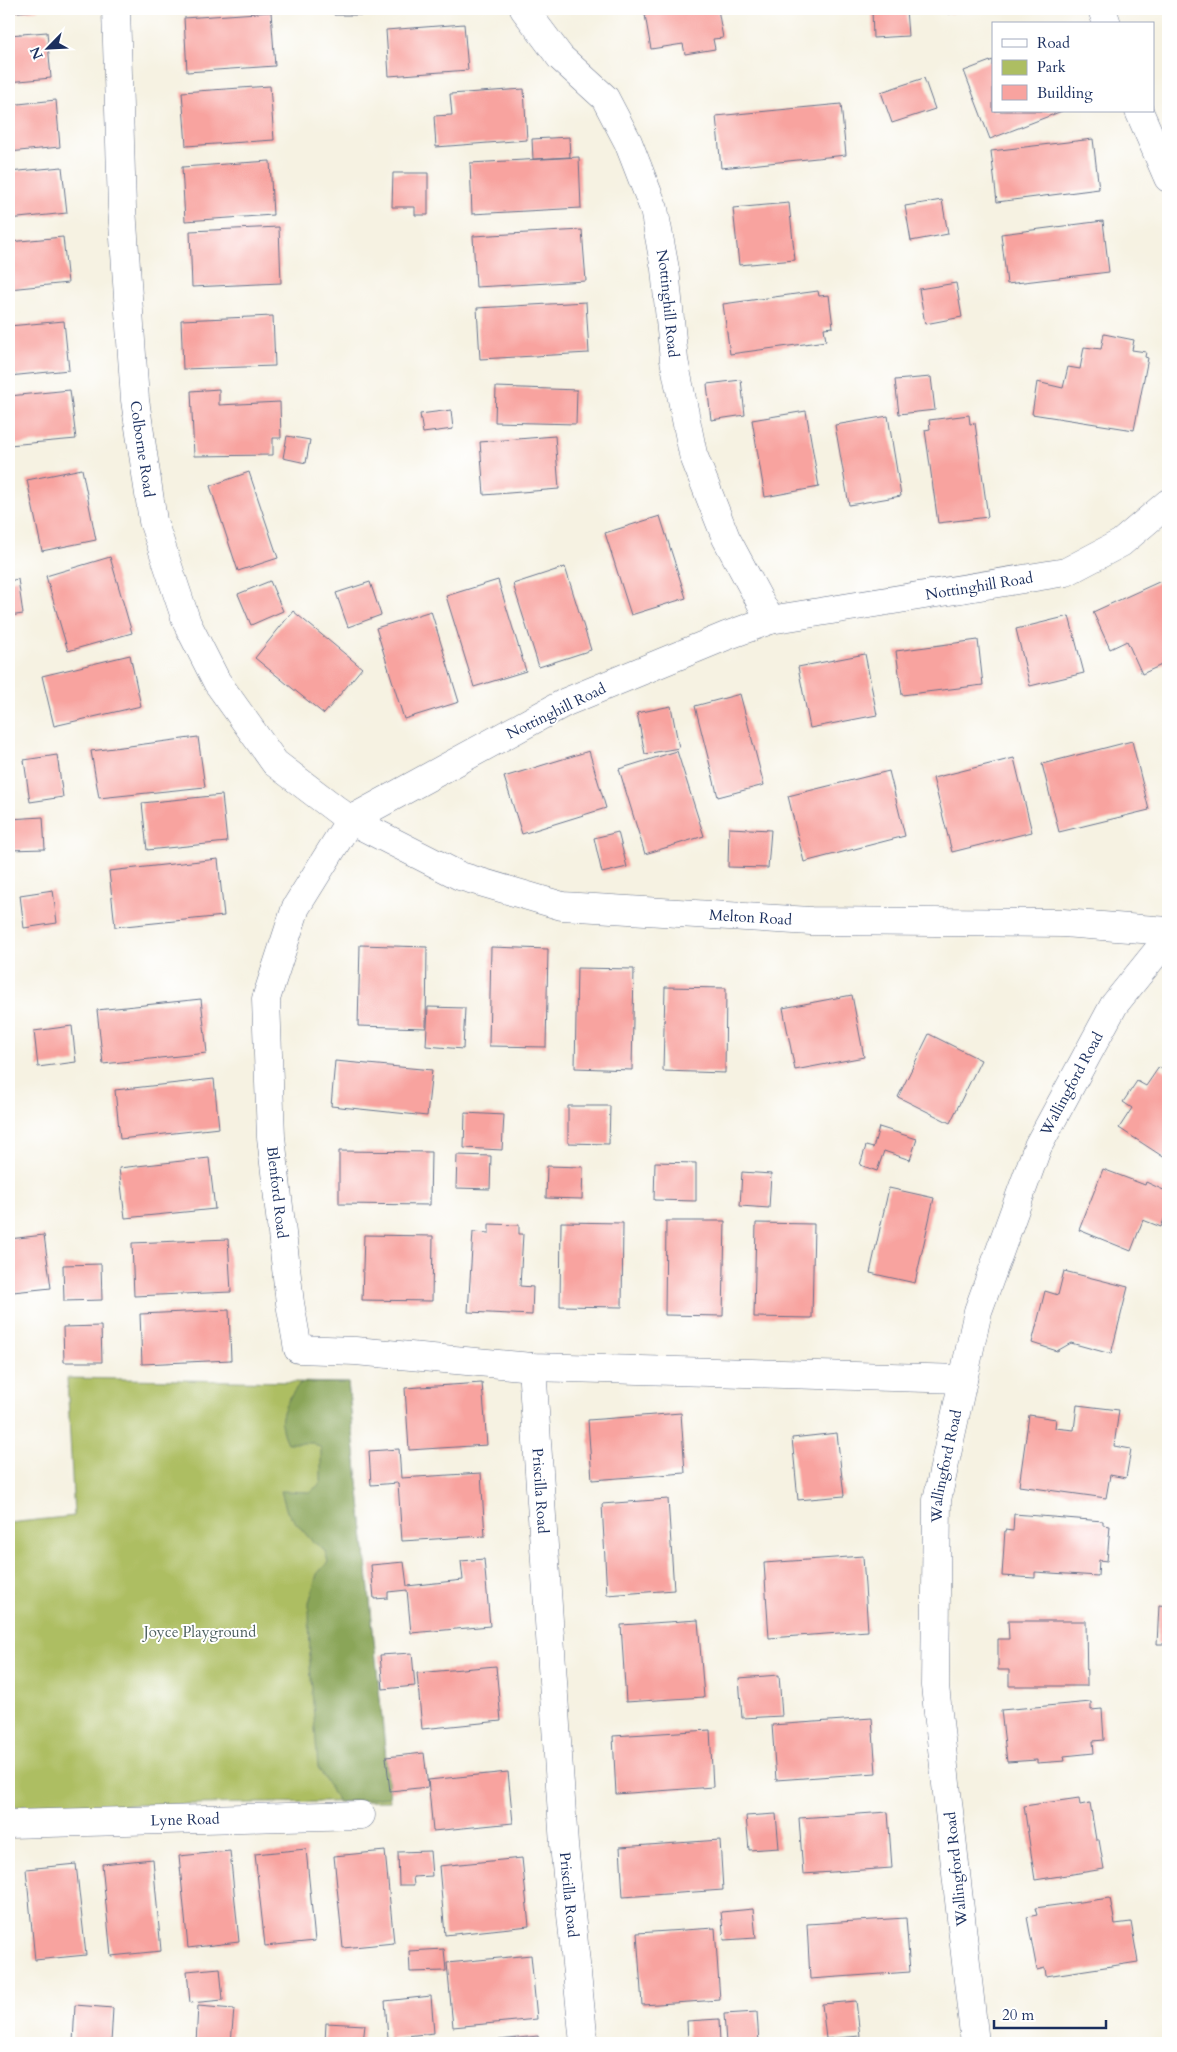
<svg xmlns="http://www.w3.org/2000/svg" width="1177" height="2052" font-family="Cardo,serif">
	<style>
		.green { fill: #adbe62; stroke: #647660 }
		.forest { fill: #8aa558; stroke: #526a5b }
		.building { fill: #f8a39f }
		.lines { fill: none; stroke-linecap: round; stroke-linejoin: round }
		.minor-casing { stroke: #68738c; stroke-width: 29 }
		.minor { stroke: #fff; stroke-width: 28 }
		.labels { text-anchor: middle; dominant-baseline: central; stroke-width: 4; stroke-linejoin: round; paint-order: stroke }
		.street-label { font-size: 15px; fill: #1b2f5e; stroke: #fff }
		.park-label { font-size: 15px; fill: #4e615f; stroke: #fff }
	</style>
	<rect width="100%" height="100%" fill="#fff"/>
	<filter id="ink" filterUnits="userSpaceOnUse"><feTurbulence type="fractalNoise" baseFrequency=".02" numOctaves="2"/><feDisplacementMap in="SourceGraphic" scale="10" xChannelSelector="R" yChannelSelector="G"/><feConvolveMatrix kernelMatrix="1 2 1 2 8 2 1 2 1" color-interpolation-filters="sRGB"/></filter>
	<filter id="wash" filterUnits="userSpaceOnUse"><feTurbulence type="fractalNoise" baseFrequency=".0096" numOctaves="4" result="noise"/><feDisplacementMap in="SourceGraphic" scale="20" xChannelSelector="R" yChannelSelector="G"/><feGaussianBlur stdDeviation="1.12" result="paint"/><feColorMatrix in="noise" values="0 0 0 0 0 0 0 0 0 0 0 0 0 0 0 0 0 1.4 0 .05"/><feComposite in="paint" operator="in"/></filter>
	<g filter="url(#wash)">
		<rect width="100%" height="100%" fill="#f6f2e2"/>
		<!-- green -->
		<path class="green" d="M67,1378L348,1383L390,1801L9,1807V1523L74,1516Z"/>
		<!-- forest -->
		<path class="forest" d="M300,1383H348L390,1797L338,1802L318,1767L310,1666L309,1603L317,1574L328,1562L325,1551L310,1539L287,1512L281,1491L310,1492L321,1483V1448L313,1443H287C274,1418 286,1403 300,1383Z"/>
		<g id="blocks">
			<!-- building -->
			<path class="building" d="M9,9H38V10L9,13Z
				M334,9H367V15H334Z
				M644,9H718L723,38L713,39L715,49L685,54L683,44L651,49Z
				M872,9H906L908,36L873,38Z
				M948,9H969L949,14Z
				M271,12L275,66L187,72L184,18Z
				M464,24L468,70L389,76L386,30Z
				M47,32L51,78L9,82V35Z
				M993,60V111H1062L990,139L964,71Z
				M924,78L935,109L892,123L881,92Z
				M270,86L274,140L186,146L182,92Z
				M524,89L527,140L436,147L434,116L452,115L450,94Z
				M56,100L60,147L9,152V105Z
				M841,104L846,155L721,168L716,116Z
				M569,137L570,157L533,159L532,139Z
				M1093,139L1099,189L997,202L991,151Z
				M579,157L581,208L472,214L470,163Z
				M270,161L273,215L185,221L182,167Z
				M62,167L67,213L9,219V172Z
				M393,173H428V215H415V207H392Z
				M942,200L948,234L911,241L905,206Z
				M789,203L795,260L739,265L733,208Z
				M1103,221L1109,272L1007,284L1001,234Z
				M279,227L281,283L192,287L190,231Z
				M582,230L586,281L476,287L473,236Z
				M63,237L68,283L9,289V242Z
				M956,283L962,317L925,324L919,289Z
				M818,291L819,296L829,295L833,327L824,328L826,341L730,354L723,304Z
				M586,302L589,353L480,359L477,308Z
				M273,316L275,366L183,369L181,320Z
				M64,321L69,370L9,376V326Z
				M1104,334L1134,340L1132,350L1146,352L1145,357L1148,358L1134,430L1032,414L1037,382L1063,388L1068,367L1080,369L1084,347L1101,349Z
				M931,377L935,410L899,414L895,380Z
				M741,380L745,415L711,420L707,384Z
				M496,387L577,390L576,424L495,422Z
				M219,389V405L280,402L281,438H273V455L194,456L191,391Z
				M70,390L76,439L9,445V396Z
				M451,410L453,429L423,433L420,414Z
				M806,411L819,487L765,497L752,420Z
				M969,415L970,424L975,423L988,517L938,523L925,430L930,429L929,420Z
				M888,416L901,496L849,505L835,425Z
				M287,436L310,440L306,463L283,458Z
				M555,436L559,489L484,495L480,442Z
				M82,469L96,540L42,551L27,480Z
				M249,472L278,558L238,571L210,486Z
				M660,516L686,598L631,615L605,533Z
				M110,557L132,633L68,651L46,576Z
				M565,567L591,650L539,667L513,584Z
				M18,579L23,614L9,616V581Z
				M498,580L526,671L474,687L446,596Z
				M270,581L283,611L251,625L238,594Z
				M1161,581L1168,598V662L1142,674L1127,641L1110,649L1093,612Z
				M370,582L381,615L348,627L336,593Z
				M293,611L362,668L324,714L255,658Z
				M431,611L459,702L404,719L376,628Z
				M1069,616L1084,673L1030,686L1016,629Z
				M978,640L983,685L902,695L896,651Z
				M865,654L877,715L810,728L798,667Z
				M130,655L141,706L54,726L42,676Z
				M740,694L764,785L718,797L695,706Z
				M671,706L679,748L645,754L637,713Z
				M198,737L205,787L99,798L91,751Z
				M1132,741L1149,810L1059,832L1042,764Z
				M589,751L606,808L522,834L504,777Z
				M677,751L704,836L645,854L619,769Z
				M57,755L63,797L30,802L24,760Z
				M1014,758L1032,832L952,852L933,778Z
				M889,771L905,836L804,862L788,796Z
				M222,795L227,842L147,850L142,803Z
				M43,817L45,849L9,850V819Z
				M729,828L771,830L768,868L728,867Z
				M618,832L627,867L602,873L594,838Z
				M218,859L224,916L115,927L109,871Z
				M53,890L57,923L24,928L20,895Z
				M360,945L427,947L426,1028L358,1026Z
				M491,947L548,949L546,1047L489,1046Z
				M577,968L634,969L632,1070L575,1068Z
				M665,987L726,988L725,1073L663,1071Z
				M852,995L864,1057L795,1070L783,1008Z
				M201,999L207,1053L103,1064L97,1010Z
				M428,1007L465,1008L463,1049L426,1046Z
				M72,1026L76,1062L38,1067L34,1031Z
				M929,1034L981,1060L950,1123L898,1097Z
				M335,1061L432,1070L427,1116L331,1106Z
				M1159,1067L1168,1073V1160L1119,1128L1132,1108L1123,1102L1137,1081L1146,1086Z
				M214,1079L219,1128L120,1139L115,1090Z
				M568,1106H610L609,1144L568,1143Z
				M465,1113L504,1115L502,1150L464,1148Z
				M879,1127L917,1139L910,1160L884,1151L877,1171L860,1165L866,1146L873,1148Z
				M339,1151L431,1152L430,1205L339,1204Z
				M457,1155L491,1156L490,1189L456,1188Z
				M209,1158L215,1209L125,1218L119,1168Z
				M655,1162L696,1163V1201L654,1200Z
				M547,1166L583,1167L582,1199L546,1198Z
				M1103,1169L1145,1185L1146,1182L1168,1192V1209L1161,1227L1143,1220L1131,1251L1079,1230Z
				M742,1172L771,1174L769,1208L740,1206Z
				M889,1188L934,1198L915,1283L870,1273Z
				M666,1221H725L723,1316L665,1315Z
				M561,1222L623,1223L622,1307L560,1306Z
				M756,1223L814,1224L812,1318L754,1317Z
				M489,1224L519,1225V1234H523L520,1286L533,1287L532,1315L468,1312L473,1232L489,1233Z
				M44,1235L51,1288L13,1292L9,1260V1239Z
				M364,1235L433,1236L432,1301L362,1300Z
				M228,1239L231,1292L134,1296L132,1243Z
				M101,1264L102,1300L64,1301L63,1265Z
				M1064,1271L1128,1287L1111,1354L1071,1343L1057,1351L1032,1343L1045,1291L1058,1295Z
				M229,1310L231,1360L142,1364L140,1314Z
				M101,1326L102,1362H64L63,1327Z
				M482,1383L487,1445L409,1450L405,1388Z
				M1077,1405L1119,1410L1114,1446L1131,1449L1126,1478L1110,1475L1106,1498L1019,1486L1029,1415L1056,1419L1055,1428L1074,1430Z
				M681,1413L685,1473L592,1480L588,1420Z
				M837,1433L844,1496L798,1500L792,1438Z
				M399,1449L401,1478L481,1473L485,1536L402,1541L398,1483L371,1485L369,1451Z
				M668,1499L674,1590L607,1595L602,1504Z
				M1014,1514L1103,1521V1525L1110,1526L1107,1561L1099,1560L1098,1576L1035,1572V1578L1002,1576L1005,1530L1013,1531Z
				M863,1556L868,1631L769,1638L764,1563Z
				M484,1559L490,1626L411,1633L407,1590L388,1592V1598L374,1599L371,1565L404,1562L407,1586L463,1580L461,1561Z
				M1159,1605L1168,1606V1644H1157Z
				M698,1620L704,1697L626,1702L621,1625Z
				M1008,1621H1086L1087,1686H1009V1670H998V1639H1009Z
				M412,1653L415,1686L383,1689L380,1655Z
				M496,1666L501,1721L422,1729L417,1673Z
				M779,1675L782,1716L742,1718L739,1678Z
				M1091,1702V1710L1102,1709L1104,1740L1093,1741L1094,1753L1064,1756L1065,1761L1037,1763V1760L1007,1762L1001,1710Z
				M872,1718L876,1773L776,1780L772,1725Z
				M710,1730L713,1787L616,1794L613,1736Z
				M424,1753L428,1787L390,1791L386,1757Z
				M508,1772L513,1823L433,1831L428,1780Z
				M1079,1798L1080,1805L1090,1803L1096,1840H1099L1104,1869L1035,1880L1024,1806Z
				M888,1812L892,1868L803,1874L799,1818Z
				M776,1814L779,1848L749,1850L746,1816Z
				M720,1840L723,1890L623,1897L620,1847Z
				M306,1849L315,1941L265,1946L255,1854Z
				M230,1851L239,1942L188,1948L179,1856Z
				M385,1851L394,1943L343,1948L334,1856Z
				M430,1851L432,1876L413,1877L414,1885H399L398,1852Z
				M522,1858L529,1926L445,1935L439,1866Z
				M153,1859L161,1951L111,1956L102,1864Z
				M76,1864L86,1955L35,1960L26,1869Z
				M1110,1898L1115,1924L1131,1922L1138,1962L1046,1976L1045,1968L1037,1970L1027,1917L1037,1915L1035,1908Z
				M753,1909L756,1938L724,1940L721,1912Z
				M906,1918L910,1972L810,1979L807,1924Z
				M715,1928L720,2000L642,2005L637,1933Z
				M444,1949L446,1971L410,1972L409,1951Z
				M531,1955L537,2019L453,2027L447,1963Z
				M220,1968L223,2000L190,2003L187,1971Z
				M431,1996L434,2033L388,2038L385,2001Z
				M856,2001L860,2036L826,2039L822,2004Z
				M75,2005L113,2008L111,2043H73Z
				M198,2006L234,2009L231,2043H196Z
				M757,2012L759,2043H726L724,2014Z
				M719,2019L720,2043H688L687,2021Z
				M326,2023L365,2025L363,2043H325Z
				M538,2036L539,2043H479V2042Z"/>
		</g>
	</g>
	<g filter="url(#ink)">
		<use href="#blocks" fill-opacity="0" stroke="#68738c" stroke-width="1"/>
		<g class="lines">
			<defs>
				<g id="minor">
					<path id="s1" d="M116,9L122,208L135,400L153,521L187,623L217,682L275,763L350,820L460,876L562,906L811,921L1063,923L1168,931"/>
					<path id="s2" d="M524,9L560,57L605,98L628,142L654,209L665,269L674,360L693,454L726,538L770,620L1066,572L1121,543L1168,503"/>
					<path d="M1102,9L1107,24"/>
					<path d="M1139,111L1168,178"/>
					<path id="s3" d="M770,620L726,636L566,702L350,820L296,907L266,999L271,1137L290,1303L298,1349L355,1351L532,1367L963,1379"/>
					<path id="s4" d="M532,1367L564,1845L584,2043"/>
					<path id="s5" d="M9,1824L361,1815"/>
					<path id="s6" d="M975,2043L935,1686L937,1500L978,1311L1038,1146L1114,1005L1168,938"/>
				</g>
			</defs>
			<!-- minor casing -->
			<use href="#minor" class="minor-casing"/>
			<!-- minor -->
			<use href="#minor" class="minor"/>
		</g>
	</g>
	<g class="labels">
		<!-- street labels -->
		<g class="street-label">
			<text stroke="none"><textPath href="#s2" startOffset="338">Nottinghill Road</textPath></text>
			<text stroke="none"><textPath href="#s1" startOffset="441">Colborne Road</textPath></text>
			<text stroke="none"><textPath href="#s2" startOffset="886">Nottinghill Road</textPath></text>
			<text transform="translate(556 711) rotate(-26)">Nottinghill Road</text>
			<text stroke="none"><textPath href="#s1" startOffset="1300">Melton Road</textPath></text>
			<text stroke="none"><textPath href="#s6" startOffset="985">Wallingford Road</textPath></text>
			<text stroke="none"><textPath href="#s3" startOffset="859">Blenford Road</textPath></text>
			<text stroke="none"><textPath href="#s6" startOffset="580">Wallingford Road</textPath></text>
			<text stroke="none"><textPath href="#s4" startOffset="124">Priscilla Road</textPath></text>
			<text stroke="none"><textPath href="#s5" startOffset="176">Lyne Road</textPath></text>
			<text transform="translate(956 1869) rotate(-96)">Wallingford Road</text>
			<text stroke="none"><textPath href="#s4" startOffset="529">Priscilla Road</textPath></text>
		</g>
		<!-- park labels -->
		<g class="park-label">
			<text x="200" y="1632">Joyce Playground</text>
		</g>
	</g>
	<!-- margin -->
	<rect width="1177" height="2052" fill="none" stroke="#fff" stroke-width="30"/>
	<!-- legend -->
	<rect x="992" y="22" width="162" height="90" fill="#ffffff" stroke="#a4acbf"/>
	<rect x="1002" y="39" width="25" height="8" fill="#ffffff" stroke="#a4acbf"/>
	<text x="1037" y="48" font-size="15" fill="#1b2f5e">Road</text>
	<rect x="1002" y="60" width="25" height="15" fill="#adbe62" stroke="#a4acbf"/>
	<text x="1037" y="72" font-size="15" fill="#1b2f5e">Park</text>
	<rect x="1002" y="85" width="25" height="15" fill="#f8a39f" stroke="#a4acbf"/>
	<text x="1037" y="98" font-size="15" fill="#1b2f5e">Building</text>
	<!-- north arrow -->
	<g transform="translate(48 48) rotate(246)" stroke="#ffffff" stroke-width="4" paint-order="stroke">
	<path d="M0-4L9 19L0 12L-9 19Z" fill="#1b2f5e"/>
	<text y="-8" font-size="14" font-weight="bold" text-anchor="middle" fill="#1b2f5e">N</text>
	</g>
	<!-- scale -->
	<path d="M994 2020v8h112v-8" fill="none" stroke="#1b2f5e" stroke-width="2.5"/>
	<text x="1002" y="2020" font-size="15" fill="#1b2f5e" stroke="#ffffff" stroke-width="4" paint-order="stroke">20 m</text>
</svg>
